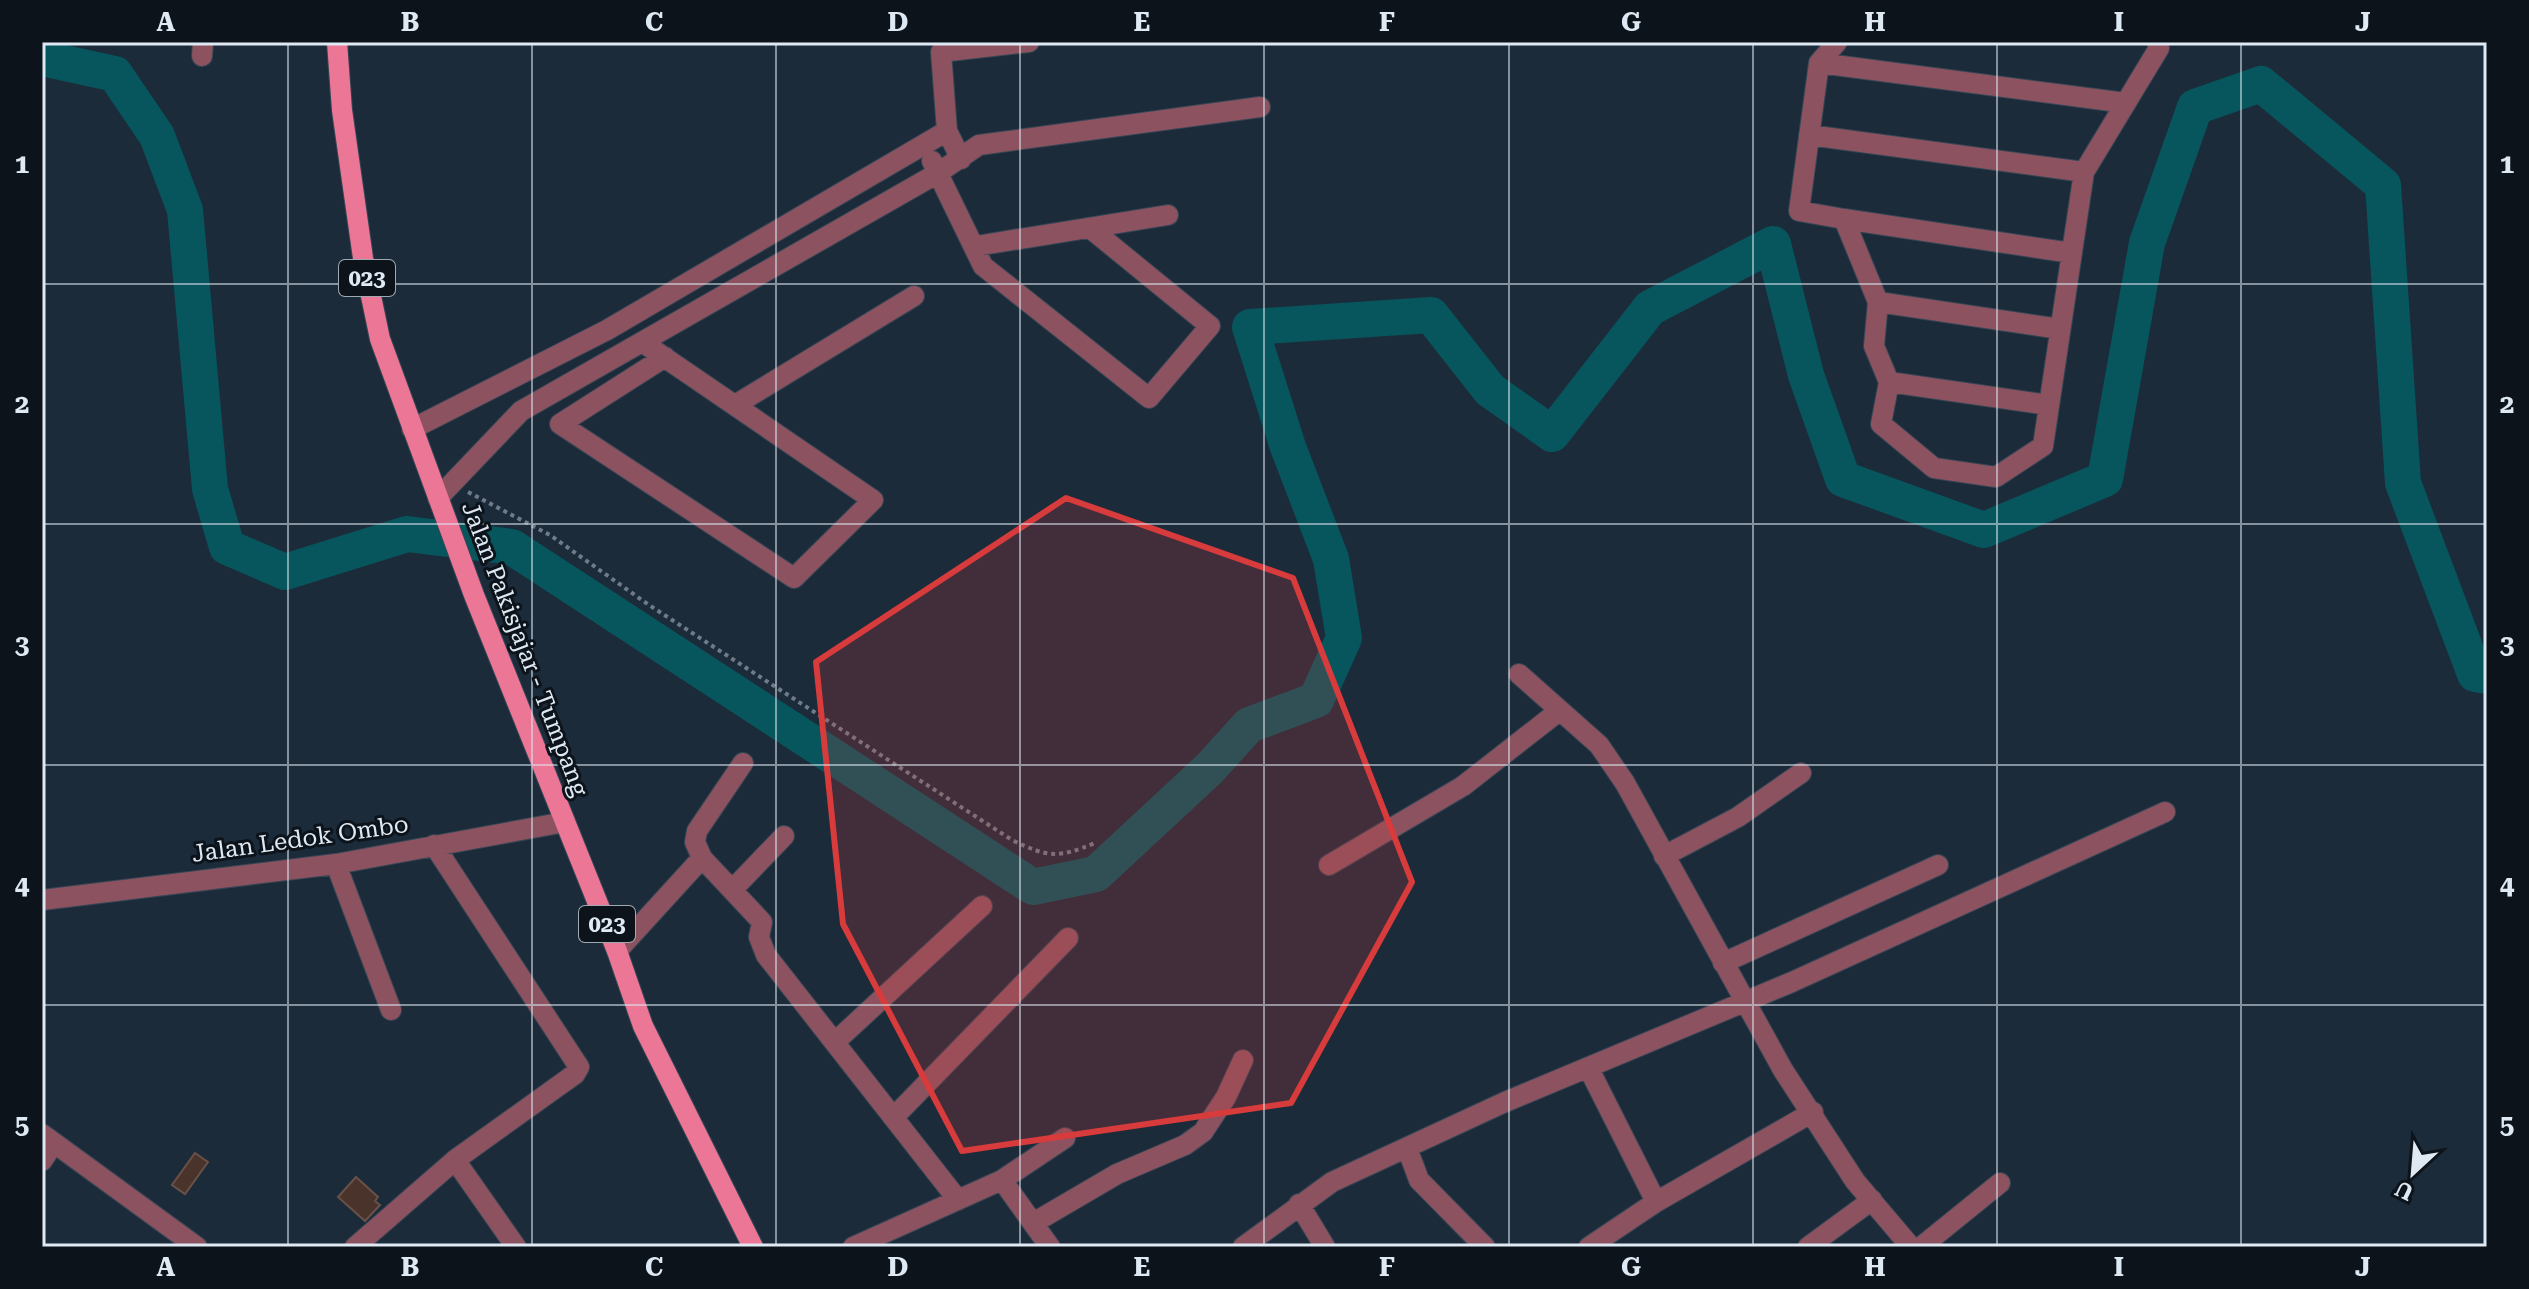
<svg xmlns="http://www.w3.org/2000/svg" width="2529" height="1289" font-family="'Roboto Serif',serif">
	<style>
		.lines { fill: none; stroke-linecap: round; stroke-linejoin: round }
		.river { stroke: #07565d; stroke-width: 36 }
		.building { fill: #49332b; stroke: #695148; stroke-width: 2 }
		.minor-casing { stroke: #374654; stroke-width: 22 }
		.major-casing { stroke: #374654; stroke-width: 22 }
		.path { stroke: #6f7b88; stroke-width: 4; stroke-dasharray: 4 4; stroke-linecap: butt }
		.minor { stroke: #8c5260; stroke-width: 20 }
		.major { stroke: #ec7696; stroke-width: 20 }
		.marked { fill: #d73b3c; fill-opacity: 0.2; stroke: #d73b3c; stroke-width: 6; stroke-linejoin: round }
		.grid { fill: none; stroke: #dfe9f3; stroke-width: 2; stroke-opacity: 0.55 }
		.labels { text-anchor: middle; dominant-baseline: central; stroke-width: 6; stroke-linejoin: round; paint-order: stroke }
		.shield { fill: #0c131a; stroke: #a0a9b2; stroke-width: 2 }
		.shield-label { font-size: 22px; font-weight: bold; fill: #dfe9f3 }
		.street-label { font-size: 24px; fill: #dfe9f3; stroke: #0c131a }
		.neatline { fill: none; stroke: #dfe9f3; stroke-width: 3 }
		.grid-label { font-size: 26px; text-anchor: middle; font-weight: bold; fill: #dfe9f3 }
	</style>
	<rect width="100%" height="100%" fill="#1c2b3a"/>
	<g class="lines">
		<!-- river -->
		<path class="river" d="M42,58L115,74L157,136L185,210L210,489L227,547L285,572L407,534L512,547L1033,887L1096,874L1209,769L1249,725L1316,700L1344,638L1331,559L1288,447L1250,327L1431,315L1490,390L1552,434L1650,308L1773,244L1806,375L1843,479L1984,530L2105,479L2147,243L2195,107L2261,84L2383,185L2403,483L2475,674L2487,676"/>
	</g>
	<!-- building -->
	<path class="building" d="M195,1153L208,1162L185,1194L172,1185Z
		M356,1177L378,1197L375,1201L380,1205L365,1221L338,1197Z"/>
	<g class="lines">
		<defs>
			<path id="minor" d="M951,42L941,52L947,131L961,159
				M1837,42L1819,63L1799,211L1844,219L1878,302L1874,346L1889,382L1881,424L1934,468L1996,477L2043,446L2084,172L2159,48L2157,42
				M941,52L1029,42
				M202,56L203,42
				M1819,63L2126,103
				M1809,135L2084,172
				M932,161L983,266L1149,398L1210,326L1090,228
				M1844,219L2072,253
				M976,246L1168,215
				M1878,302L2060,329
				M642,342C719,394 796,447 873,500L794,578L560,424L665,357
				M1889,382L2049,405
				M735,405L914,296
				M412,429L607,330L947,131
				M438,498L521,411L938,173L979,145L1260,107
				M1519,674L1599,745L1625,783L1783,1070L1855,1181L1911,1247
				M1664,856L1738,817L1801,773
				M702,858L762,922L759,937L766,955L958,1200
				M336,864L391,1010
				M1329,865L1463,786L1559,711
				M734,888L784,836
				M42,900L336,864L565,822
				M617,951L702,858L695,842L697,831L743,763
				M1723,963L1938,865
				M835,1042L982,906
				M1589,1069L1656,1202
				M894,1117L1068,938
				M42,1134L197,1247
				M1407,1148L1419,1180L1485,1247
				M455,1160L516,1247
				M42,1161L54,1143
				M1002,1180L1065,1138
				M1299,1204L1325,1247
				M1035,1222L1117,1174L1185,1145L1203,1132L1226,1097L1243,1060
				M355,1247L455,1160L575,1074L579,1067L434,845
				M853,1247L1002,1180L1050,1247
				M1243,1247L1332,1182L1505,1102L1792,982L2165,812
				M1589,1247L1656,1202L1813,1112
				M1808,1247L1872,1200
				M1921,1247L2000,1183"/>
			<path id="major" d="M337,42L342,110L363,258L380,339L474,595L617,951L643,1026L753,1247"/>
		</defs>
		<!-- minor casing -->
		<use href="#minor" class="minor-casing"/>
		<!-- major casing -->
		<use href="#major" class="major-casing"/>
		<!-- path -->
		<path class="path" d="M468,492L550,535L649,605L1012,840C1049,858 1058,858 1095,843"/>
		<!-- minor -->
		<use href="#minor" class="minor"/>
		<!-- major -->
		<use href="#major" class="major"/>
	</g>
	<!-- marked area -->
	<path class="marked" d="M1066,498L1293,578L1412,882L1291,1103L962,1151L843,924L816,662Z"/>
	<!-- grid -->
	<path class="grid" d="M288,42V1247M532,42V1247M776,42V1247M1020,42V1247M1264,42V1247M1509,42V1247M1753,42V1247M1997,42V1247M2241,42V1247M42,284H2487M42,524H2487M42,765H2487M42,1005H2487"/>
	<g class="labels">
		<!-- shield labels -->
		<g class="shield">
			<rect x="339" y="260" width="56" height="36" rx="6"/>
			<rect x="579" y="906" width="56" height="36" rx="6"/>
		</g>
		<g class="shield-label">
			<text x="367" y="278">023</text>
			<text x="607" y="924">023</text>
		</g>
		<!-- street labels -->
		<g class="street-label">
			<text transform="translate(525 649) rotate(69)">Jalan Pakisjajar - Tumpang</text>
			<text transform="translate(300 839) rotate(-8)">Jalan Ledok Ombo</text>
		</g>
	</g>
	<!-- border -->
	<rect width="2529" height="1289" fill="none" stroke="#0c131a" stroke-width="88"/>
	<!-- north arrow -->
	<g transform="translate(2413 1173) rotate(206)" stroke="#0c131a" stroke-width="6" paint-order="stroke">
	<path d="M0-6L14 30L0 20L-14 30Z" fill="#dfe9f3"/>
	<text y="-12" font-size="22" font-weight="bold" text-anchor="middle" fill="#dfe9f3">U</text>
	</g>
	<rect x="44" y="44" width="2441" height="1201" class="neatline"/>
	<g class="grid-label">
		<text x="166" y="31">A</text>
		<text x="410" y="31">B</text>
		<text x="654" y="31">C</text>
		<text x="898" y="31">D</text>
		<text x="1142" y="31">E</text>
		<text x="1387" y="31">F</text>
		<text x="1631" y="31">G</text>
		<text x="1875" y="31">H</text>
		<text x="2119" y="31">I</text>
		<text x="2363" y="31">J</text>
		<text x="22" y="173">1</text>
		<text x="2507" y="173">1</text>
		<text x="22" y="413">2</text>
		<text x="2507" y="413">2</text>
		<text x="22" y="654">3</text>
		<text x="2507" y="654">3</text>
		<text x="22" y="894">4</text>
		<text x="2507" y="894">4</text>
		<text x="22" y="1134">5</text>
		<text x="2507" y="1134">5</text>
		<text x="166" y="1276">A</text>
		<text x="410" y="1276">B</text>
		<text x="654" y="1276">C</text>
		<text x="898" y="1276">D</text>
		<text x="1142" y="1276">E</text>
		<text x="1387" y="1276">F</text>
		<text x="1631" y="1276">G</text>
		<text x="1875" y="1276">H</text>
		<text x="2119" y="1276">I</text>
		<text x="2363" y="1276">J</text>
	</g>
</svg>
